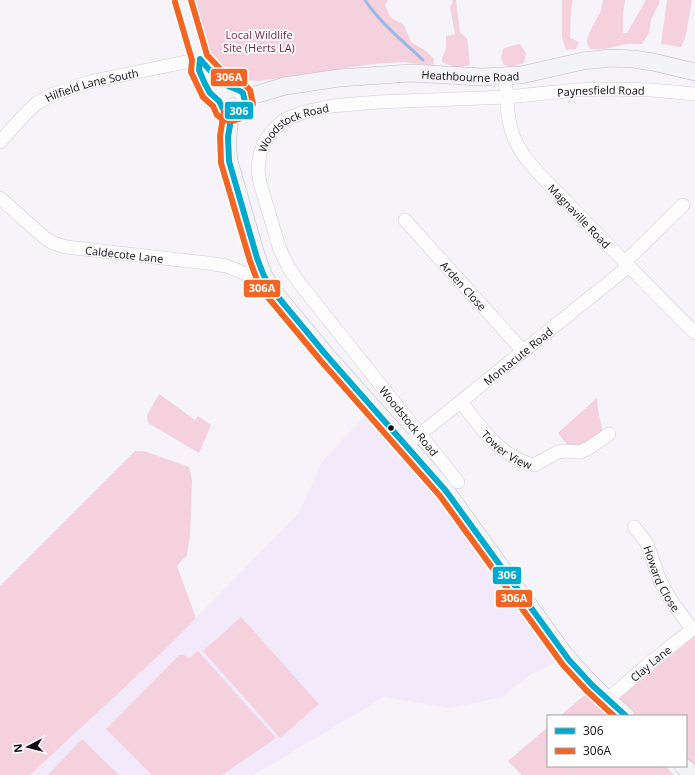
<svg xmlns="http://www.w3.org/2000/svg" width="695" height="775" font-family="'Open Sans',sans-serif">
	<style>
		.built { fill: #f2eafa }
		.green { fill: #f4d1dc }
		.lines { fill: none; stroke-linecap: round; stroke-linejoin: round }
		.stream { stroke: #99bae3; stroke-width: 3 }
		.minor-casing { stroke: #d1cdd5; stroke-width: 14 }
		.major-casing { stroke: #bcbbc5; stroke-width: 18 }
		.minor { stroke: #fefdfe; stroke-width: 13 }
		.major { stroke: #f4f4f8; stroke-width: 17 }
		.bus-1-casing { stroke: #fff; stroke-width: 9 }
		.bus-2-casing { stroke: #fff; stroke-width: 9 }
		.bus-1 { stroke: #00a9ce; stroke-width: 6 }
		.bus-2 { stroke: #f26522; stroke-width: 6 }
		.bus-dot { fill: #100b15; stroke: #fff; stroke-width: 1.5 }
		.labels { text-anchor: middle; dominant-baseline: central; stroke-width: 3.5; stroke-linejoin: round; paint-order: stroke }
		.park-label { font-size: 11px; fill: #7a1f41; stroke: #fff }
		.street-label { font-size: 11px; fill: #100b15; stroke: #fff }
		.line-badge { stroke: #fff; stroke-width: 1.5 }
		.badge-label { font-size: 11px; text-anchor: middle; font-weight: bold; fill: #fff }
	</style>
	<rect width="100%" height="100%" fill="#f6f3f9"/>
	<!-- built -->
	<path class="built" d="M367,413L411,462L558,662L531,674L502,697L450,708L384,697L254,775H30L154,660L299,513L322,462Z"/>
	<!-- green -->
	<path class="green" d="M190,0H388L385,5L390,17L404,25L411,42L426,51L434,59L433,66L404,62L373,64L259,81L237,80L217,71L204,54Z
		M452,0H456L460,33L467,38L470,65L457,68L442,62V58L446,49V36L455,34L450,7L453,2Z
		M562,0H573L571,9L570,38L579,42L576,49L566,50L562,37Z
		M603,0H625L623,13V33H627L646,0H659L660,2L651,19L649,33L642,44H626L605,49H590L587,43V39L593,25L600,13Z
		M667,0H692L685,39L681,47L661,44Z
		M520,44L526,54L524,63L511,67L504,65L501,58L503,49L510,46Z
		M159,394L195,420L198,416L211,425L199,453L148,423L147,415Z
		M597,398L598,410L602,429L600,434L587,446L569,447L558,433Z
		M135,451H144L189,467L192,480L190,536L187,555L177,566L196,618L154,660L30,775H0V586Z
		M241,617L319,704L280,738L203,651Z
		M695,636V766L686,758V716H638L618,699Z
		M198,651L276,738L222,775H152L106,729L179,655H184L189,658Z
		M587,693L610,716H560Z
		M548,727V766H665L674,775H522L508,761Z
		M82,739L119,775H48Z"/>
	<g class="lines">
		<!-- stream -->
		<path class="stream" d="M365,0C380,23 403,41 423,60"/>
		<defs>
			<g id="minor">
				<path id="s1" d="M505,75C507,95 506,117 513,135C523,162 549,183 568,203C609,247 652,290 695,333"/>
				<path id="s2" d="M0,142L26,113L37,103L51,95L89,82L200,59"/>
				<path id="s3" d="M0,198L45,238L53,243L66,247L207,263L226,266L257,278L264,276"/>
				<path id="s4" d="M405,220L523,351"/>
				<path d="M624,263L683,205"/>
				<path id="s5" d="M461,402C481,428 500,457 534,465L558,452L564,451L580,452L589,448L609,434"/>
				<path id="s6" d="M414,439L628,267"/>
				<path id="s7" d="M458,482L300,284L289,268L280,250L260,183L258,169L260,154L264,143L273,130L284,120L304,112L332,106L378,102L507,97L576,90L608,89L652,90L695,94"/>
				<path id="s8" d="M634,527L647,543L660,581L672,602L692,629"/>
				<path id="s9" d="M607,700L652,661L695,627"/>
			</g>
			<g id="major">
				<path d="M183,0L200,59L199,70L210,93L219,101"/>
				<path d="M200,59C209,67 216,78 226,85C231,88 239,88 242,93C245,97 245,104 242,108C234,121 214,109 222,93L231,88"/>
				<path id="s10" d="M244,98L285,86L339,78L411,73L482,77L521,75L583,61L611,58L633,59L653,62L695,72"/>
				<path d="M232,113C227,131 227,143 229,161L257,258L264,276L273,291L327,356L419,459L446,491L562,651C581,675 603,696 626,716"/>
				<path d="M683,766L693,775"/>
			</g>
		</defs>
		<!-- minor casing -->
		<use href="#minor" class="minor-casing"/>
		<!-- major casing -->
		<use href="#major" class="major-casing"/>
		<!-- minor -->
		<use href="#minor" class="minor"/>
		<!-- major -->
		<use href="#major" class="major"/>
		<defs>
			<path id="bus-1" d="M200,59C207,67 214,76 223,83C229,88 237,88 243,93L245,102L239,111L228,113L223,109L219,101L210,93L205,84L199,70Z
				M232,113L228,137L229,161L257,258L264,276L273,291L327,356L446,491L569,660L592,685L626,716"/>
			<path id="bus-2" d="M175,2L192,60L191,72L203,97L213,106L217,115L224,120L233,121L242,118L248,113L253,104L250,90L243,83L234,81L227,76L207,55L191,0
				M224,111L220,136L221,163L250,261L257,280L266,295L321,361L440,496L563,665L587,691L614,716"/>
		</defs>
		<!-- bus-1 casing -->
		<use href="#bus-1" class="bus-1-casing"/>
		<!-- bus-2 casing -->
		<use href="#bus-2" class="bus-2-casing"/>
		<!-- bus-1 -->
		<use href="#bus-1" class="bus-1"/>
		<!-- bus-2 -->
		<use href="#bus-2" class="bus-2"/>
	</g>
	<!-- markers -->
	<circle class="bus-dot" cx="391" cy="428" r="3.5"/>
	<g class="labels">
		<!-- park labels -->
		<g class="park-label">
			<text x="259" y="34">Local Wildlife<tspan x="259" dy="13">Site (Herts LA)</tspan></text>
		</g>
		<!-- street labels -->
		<g class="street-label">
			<text stroke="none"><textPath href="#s10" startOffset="229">Heathbourne Road</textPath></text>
			<text stroke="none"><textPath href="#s2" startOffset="112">Hilfield Lane South</textPath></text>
			<text stroke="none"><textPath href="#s7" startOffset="754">Paynesfield Road</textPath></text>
			<text stroke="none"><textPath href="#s7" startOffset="438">Woodstock Road</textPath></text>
			<text stroke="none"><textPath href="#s1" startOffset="166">Magnaville Road</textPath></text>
			<text stroke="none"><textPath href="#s3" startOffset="142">Caldecote Lane</textPath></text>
			<text stroke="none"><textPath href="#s4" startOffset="88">Arden Close</textPath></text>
			<text stroke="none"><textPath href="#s6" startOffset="133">Montacute Road</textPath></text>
			<text transform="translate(409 421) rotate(51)">Woodstock Road</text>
			<text stroke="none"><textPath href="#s5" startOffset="67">Tower View</textPath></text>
			<text stroke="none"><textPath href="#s8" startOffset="59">Howard Close</textPath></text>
			<text stroke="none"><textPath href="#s9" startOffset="57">Clay Lane</textPath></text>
		</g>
	</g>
	<g class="line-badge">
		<rect x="210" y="68" width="38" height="19" rx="4" fill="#f26522"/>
		<rect x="224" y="101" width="30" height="19" rx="4" fill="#00a9ce"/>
		<rect x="243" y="279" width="38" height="19" rx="4" fill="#f26522"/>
		<rect x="492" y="566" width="30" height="19" rx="4" fill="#00a9ce"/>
		<rect x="495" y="589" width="38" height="19" rx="4" fill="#f26522"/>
	</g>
	<g class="badge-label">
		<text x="229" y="81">306A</text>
		<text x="239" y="115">306</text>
		<text x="262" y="292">306A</text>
		<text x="507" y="579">306</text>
		<text x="514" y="602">306A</text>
	</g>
	<!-- legend -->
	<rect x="547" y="715" width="140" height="52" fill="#ffffff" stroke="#9f9da1"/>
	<rect x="555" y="728" width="20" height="6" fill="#00a9ce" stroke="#9f9da1"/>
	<text x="583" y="735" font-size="12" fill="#100b15">306</text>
	<rect x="555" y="748" width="20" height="6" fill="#f26522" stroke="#9f9da1"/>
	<text x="583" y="755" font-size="12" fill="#100b15">306A</text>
	<!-- north arrow -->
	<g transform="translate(28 747) rotate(263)" stroke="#ffffff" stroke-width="3" paint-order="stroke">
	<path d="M0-3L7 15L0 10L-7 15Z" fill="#100b15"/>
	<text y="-6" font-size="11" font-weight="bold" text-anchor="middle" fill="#100b15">N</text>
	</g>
</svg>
